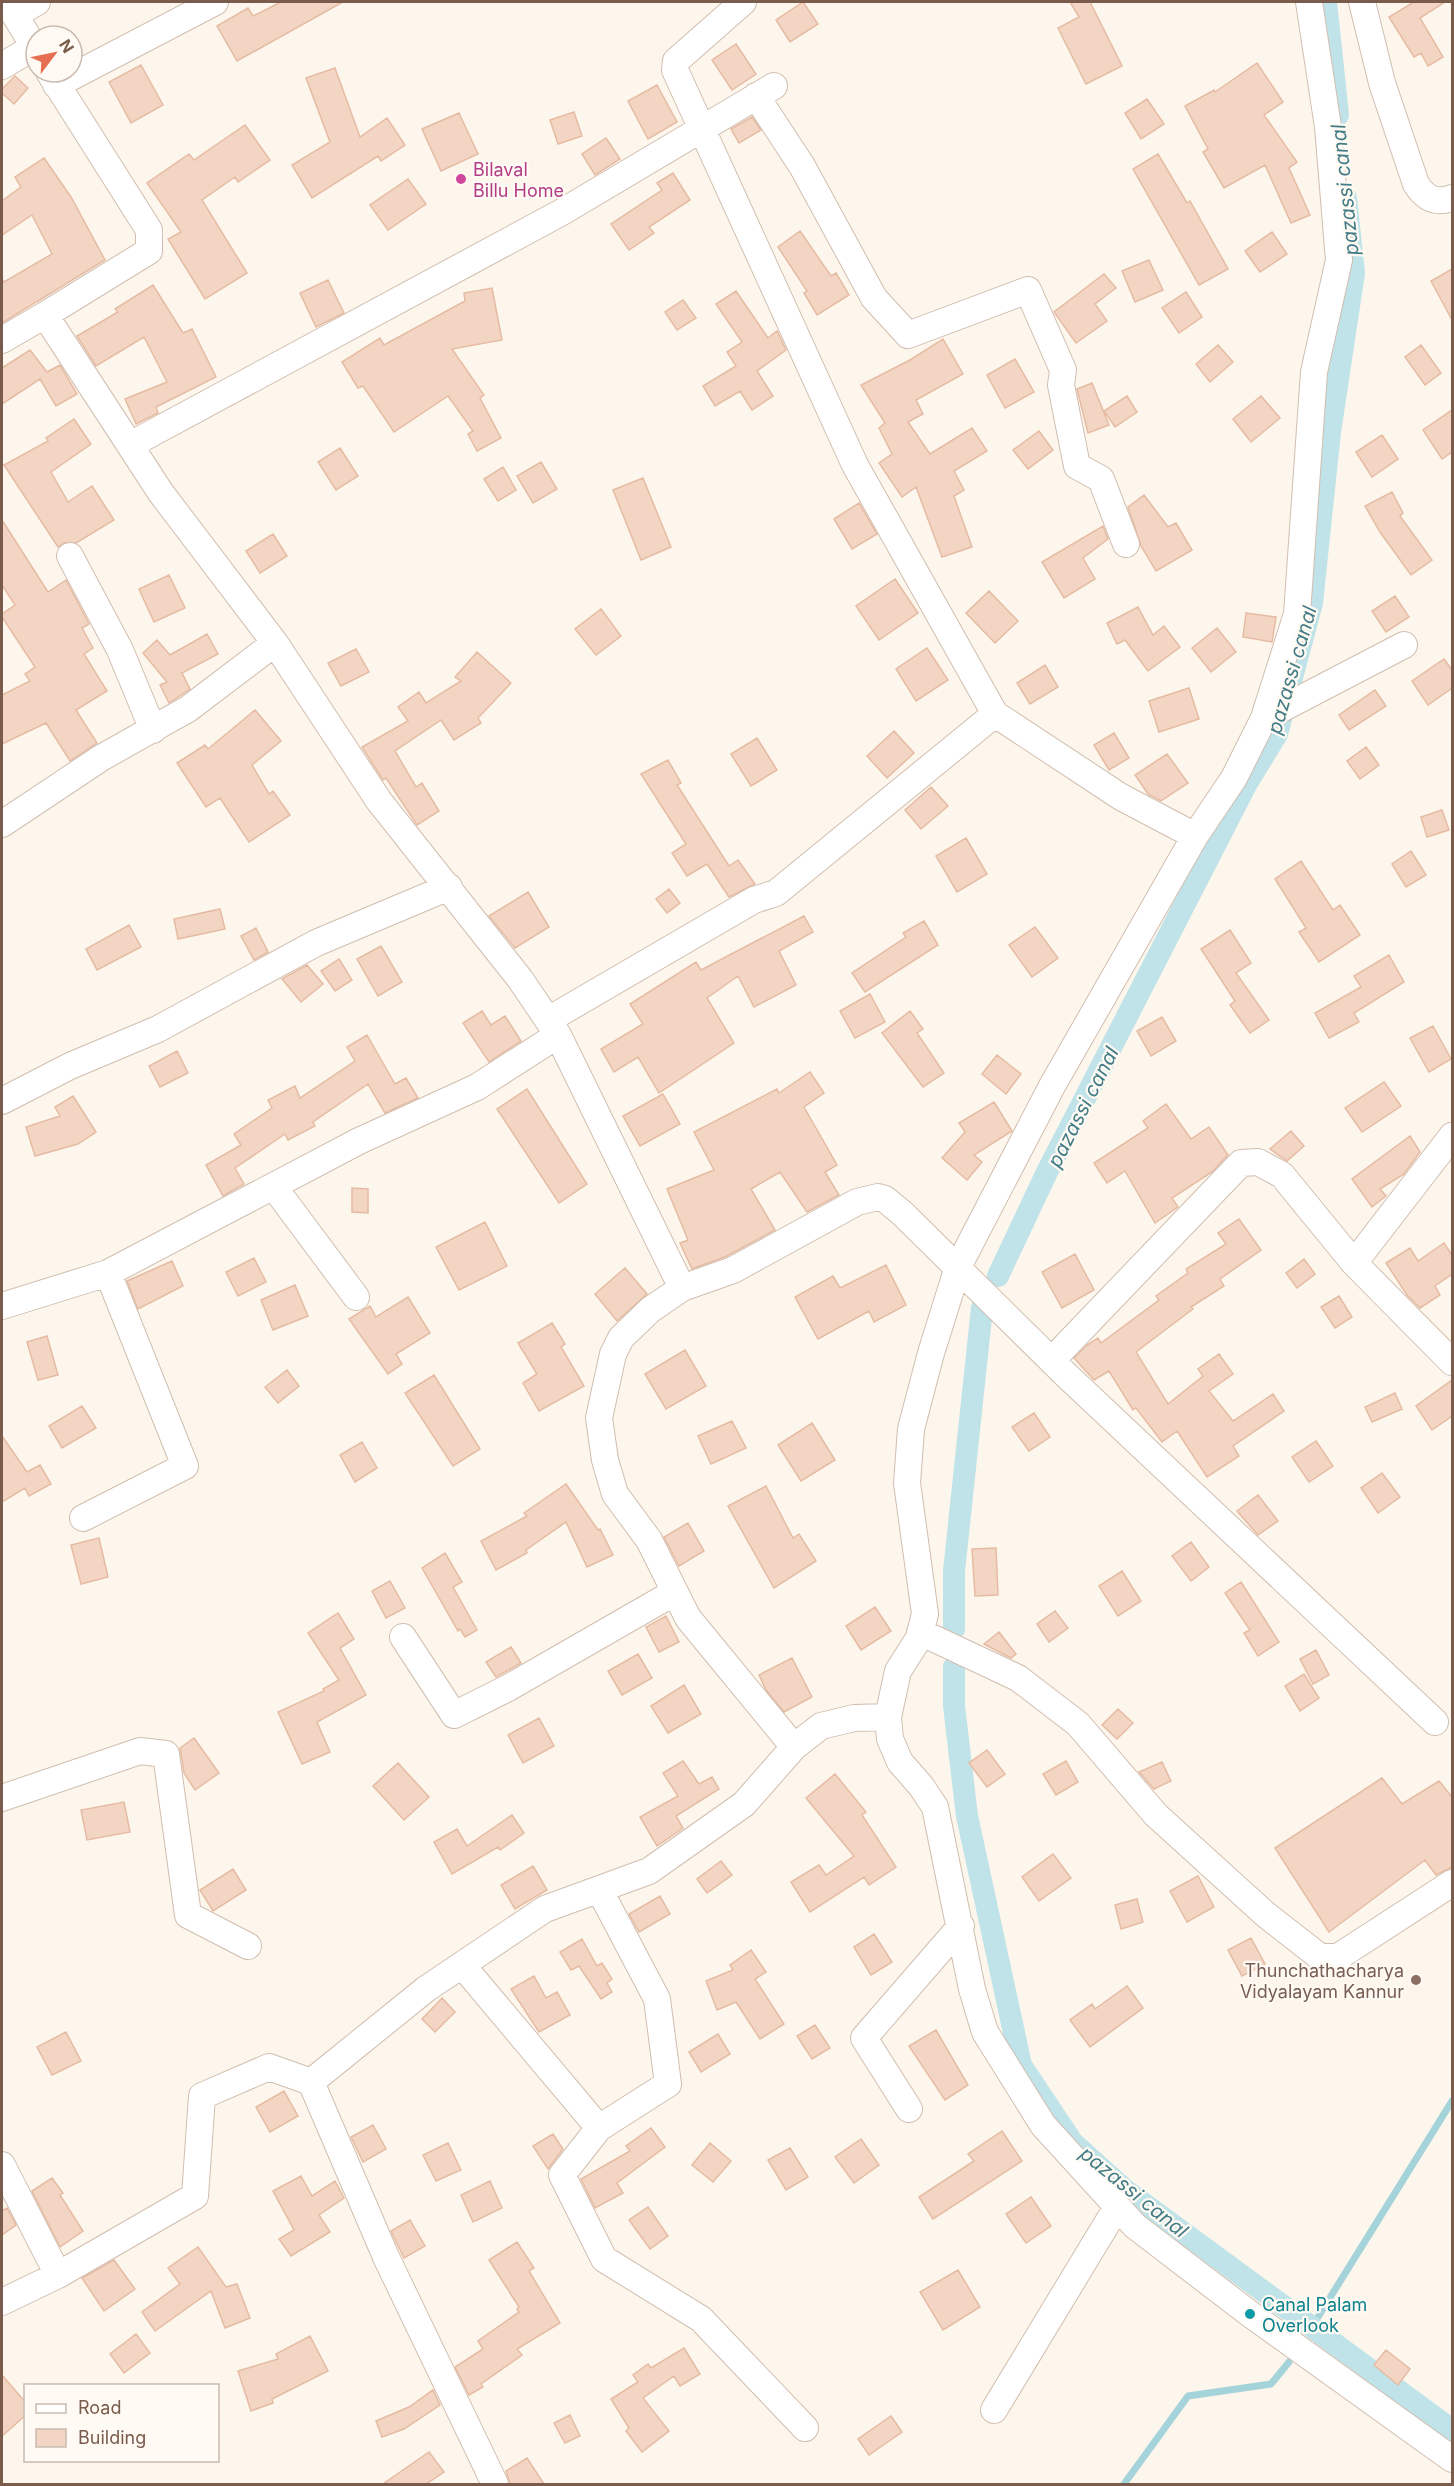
<svg xmlns="http://www.w3.org/2000/svg" width="1454" height="2486" font-family="Inter,sans-serif">
	<style>
		.lines { fill: none; stroke-linecap: round; stroke-linejoin: round }
		.stream { stroke: #a5d3da; stroke-width: 7 }
		.canal { stroke: #bfe3e8; stroke-width: 22 }
		.building { fill: #f3d5c3; stroke: #e6bba3; stroke-width: 1.5 }
		.street-casing { stroke: #d1beb0; stroke-width: 28 }
		.street { stroke: #fff; stroke-width: 26 }
		.hotel-dot { fill: #d1479c; stroke: #fffaf3; stroke-width: 2 }
		.education-dot { fill: #8d6e63; stroke: #fffaf3; stroke-width: 2 }
		.culture-dot { fill: #0f9aa8; stroke: #fffaf3; stroke-width: 2 }
		.labels { text-anchor: middle; dominant-baseline: central; stroke-width: 4.5; stroke-linejoin: round; paint-order: stroke }
		.hotel-label { font-size: 18px; fill: #b23c85; stroke: #fffaf3; text-anchor: start }
		.education-label { font-size: 18px; fill: #785e54; stroke: #fffaf3; text-anchor: end }
		.culture-label { font-size: 18px; fill: #0d838f; stroke: #fffaf3; text-anchor: start }
		.water-label { font-size: 20px; font-style: italic; fill: #437c86; stroke: #fffaf3 }
	</style>
	<rect width="100%" height="100%" fill="#fdf6ec"/>
	<g class="lines">
		<!-- stream -->
		<path class="stream" d="M1318,2317L1452,2101
			M1124,2484L1188,2396L1271,2384L1289,2362"/>
		<!-- canal -->
		<path class="canal" d="M1326,2L1338,115
			M998,1276L1047,1172L1247,783L1277,734L1312,603L1330,432L1354,273L1346,198
			M954,1629V1571L982,1308
			M954,1667V1706L967,1816L1021,2065L1073,2143L1124,2189L1452,2430"/>
	</g>
	<!-- building -->
	<path class="building" d="M281,2H343L237,61L217,26L248,8L253,16Z
		M803,2L818,24L790,42L776,20Z
		M1070,2H1090L1122,66L1086,84L1058,28L1079,17Z
		M1414,2H1445L1420,18L1443,57L1428,66L1421,53L1414,57L1389,17Z
		M736,44L756,74L732,90L712,60Z
		M1257,63L1283,102L1264,115L1297,162L1289,168L1310,215L1291,223L1265,165L1224,188L1203,152L1208,149L1185,106L1214,90L1215,92Z
		M141,65L163,105L131,123L109,82Z
		M335,68L360,137L387,118L405,145L381,161L378,156L312,198L292,165L330,142L306,78Z
		M15,76L28,88L14,104L2,93V89Z
		M657,85L677,122L648,139L628,101Z
		M1147,99L1164,124L1141,139L1125,113Z
		M574,112L582,136L558,144L550,120Z
		M459,113L478,154L441,171L422,129Z
		M752,117L761,130L739,143L731,129Z
		M245,125L270,160L238,182L235,177L202,200L247,273L205,299L168,239L181,232L147,183L189,154L194,160Z
		M606,138L620,159L595,175L582,154Z
		M1158,154L1187,203L1190,201L1228,269L1199,285L1133,169Z
		M44,158L71,197L105,260L2,323V279L4,282L52,254L32,215L2,235V201L21,187L15,177Z
		M673,173L690,200L649,227L654,233L629,250L611,224L662,190L657,183Z
		M408,179L426,204L388,230L370,205Z
		M800,231L831,276L836,273L849,295L817,315L804,293L807,291L778,247Z
		M1272,232L1287,254L1260,272L1245,251Z
		M1149,260L1163,290L1135,302L1122,271Z
		M1452,269V320L1431,281Z
		M1104,274L1116,288L1095,304L1107,321L1076,343L1054,312Z
		M328,280L344,313L316,327L300,293Z
		M153,285L183,333L192,329L216,377L156,407L158,413L136,424L125,399L167,382L144,337L96,366L77,336L118,312L115,309Z
		M492,288L502,340L452,349L484,395L480,398L501,438L477,451L468,434L473,431L448,396L394,432L363,386L358,388L342,362L380,338L384,345L465,301L464,293Z
		M736,291L768,338L777,331L786,350L757,371L773,396L752,410L740,391L715,406L703,386L736,366L727,352L742,342L716,304Z
		M1186,292L1202,317L1179,333L1162,308Z
		M683,300L696,318L677,330L665,312Z
		M943,339L963,374L916,400L923,414L908,422L930,454L972,428L987,451L954,471L964,490L954,496L972,547L942,557L916,487L902,497L879,463L892,454L879,428L885,423L861,385L910,360Z
		M1218,345L1233,362L1210,382L1196,364Z
		M1421,345L1441,373L1425,385L1405,357Z
		M30,350L47,372L60,365L77,394L56,406L40,379L2,404V368Z
		M1015,359L1034,392L1005,408L987,375Z
		M1092,383L1109,425L1088,433L1077,389Z
		M1127,396L1137,412L1115,427L1104,411Z
		M1261,396L1280,418L1251,442L1233,419Z
		M1452,410V452L1442,459L1423,430Z
		M74,419L91,444L51,472L68,502L92,486L114,520L76,543H64L58,547L4,465L48,441L46,438Z
		M1039,431L1053,450L1028,469L1013,450Z
		M1382,435L1398,459L1372,477L1356,452Z
		M340,448L358,476L336,490L318,462Z
		M541,462L557,489L533,503L517,476Z
		M503,467L516,490L498,501L484,479Z
		M643,478L671,547L641,560L613,490Z
		M1392,492L1403,513L1400,516L1432,560L1411,575L1380,532L1365,506Z
		M1144,495L1168,527L1176,523L1192,550L1156,571L1141,546L1128,507Z
		M859,503L877,534L852,549L834,519Z
		M2,520L48,592L66,580L89,624L82,628L93,648L84,654L107,691L76,710L97,743L70,761L46,723L2,744V695L30,681L25,674L35,667L2,617V614L15,605L2,585Z
		M1103,526L1108,539L1083,558L1095,579L1064,598L1042,562Z
		M273,534L287,556L260,573L246,551Z
		M169,575L185,608L154,622L139,589Z
		M895,579L918,613L879,640L856,606Z
		M989,591L1018,621L995,643L966,613Z
		M1395,596L1409,617L1386,632L1372,611Z
		M1138,607L1153,635L1164,626L1180,647L1148,671L1125,640L1117,644L1107,623Z
		M601,609L621,636L596,655L575,629Z
		M1246,613L1276,617L1272,642L1243,637Z
		M1217,628L1236,652L1211,672L1192,648Z
		M207,634L218,654L182,673L190,689L169,703L160,685L167,682L143,653L157,640L170,655Z
		M927,648L948,680L916,701L896,669Z
		M356,649L369,672L341,686L328,663Z
		M477,652L511,683L478,718L481,723L454,740L441,720L395,751L416,787L422,783L439,811L417,825L386,778L383,780L362,747L408,721L398,707L419,692L426,703L461,681L455,677Z
		M1444,659L1452,670V688L1428,705L1412,681Z
		M1045,665L1058,687L1030,704L1017,683Z
		M1189,688L1199,719L1159,732L1149,701Z
		M1375,690L1386,706L1349,730L1339,715Z
		M255,710L281,741L252,765L269,794L273,791L290,815L249,842L220,798L206,807L177,763L205,745L208,749Z
		M894,731L914,753L887,778L867,756Z
		M1114,733L1129,758L1109,770L1094,745Z
		M757,738L777,770L751,786L731,754Z
		M1366,747L1379,765L1360,779L1347,761Z
		M1167,754L1188,783L1161,801L1148,794L1135,775Z
		M668,760L681,783L677,785L729,866L738,860L755,884L729,897L707,864L687,876L672,853L686,844L641,774Z
		M931,787L948,806L921,829L905,810Z
		M1442,810L1449,830L1427,837L1421,817Z
		M966,838L987,874L957,892L936,856Z
		M1411,851L1426,875L1406,887L1392,864Z
		M1301,861L1333,910L1340,905L1360,935L1319,962L1299,932L1306,928L1275,879Z
		M669,889L680,903L667,913L656,899Z
		M528,892L549,927L515,948L489,916Z
		M220,909L225,929L178,939L174,919Z
		M804,916L813,932L779,951L796,985L754,1007L738,976L707,998L734,1043L659,1093L638,1057L614,1072L601,1049L643,1024L630,1004L696,962L701,970Z
		M924,921L938,945L865,992L852,973L906,937L903,933Z
		M129,925L141,947L97,970L86,949Z
		M1035,927L1058,958L1032,977L1009,945Z
		M256,928L268,952L254,960L241,936Z
		M1230,930L1251,963L1236,973L1269,1020L1250,1033L1230,1005L1235,1001L1201,949Z
		M381,946L402,982L378,996L357,959Z
		M1389,955L1404,982L1354,1013L1359,1022L1329,1038L1315,1013L1361,987L1354,976Z
		M339,959L352,980L335,991L321,971Z
		M307,965L323,984L301,1002L282,979Z
		M870,994L885,1022L855,1038L840,1011Z
		M482,1011L491,1025L505,1016L521,1041L489,1062L463,1023Z
		M910,1011L923,1029L917,1033L944,1073L923,1087L882,1033Z
		M1162,1017L1176,1041L1151,1056L1137,1031Z
		M1433,1026L1451,1059L1429,1072L1410,1038Z
		M367,1035L395,1084L406,1078L418,1098L385,1113L368,1084L313,1122L315,1126L288,1140L285,1134L235,1168L244,1184L223,1196L206,1165L241,1145L234,1134L272,1108L268,1100L295,1086L300,1098L355,1061L347,1047Z
		M177,1051L188,1073L160,1087L149,1066Z
		M997,1055L1021,1074L1006,1094L982,1074Z
		M810,1072L824,1093L804,1107L837,1165L825,1172L839,1195L807,1212L780,1172L751,1189L775,1230L727,1256L692,1269L680,1243L688,1240L667,1189L714,1170L694,1132L777,1089L779,1093Z
		M1384,1082L1401,1106L1362,1132L1345,1108Z
		M527,1089L587,1184L559,1203L497,1109Z
		M663,1094L680,1124L640,1146L623,1116Z
		M73,1096L96,1132L78,1144L35,1156L26,1127L60,1116L55,1107Z
		M994,1102L1012,1131L974,1155L982,1162L967,1180L942,1158L965,1132L959,1123Z
		M1166,1104L1191,1139L1209,1127L1228,1155L1212,1172L1172,1198L1178,1207L1155,1223L1125,1171L1107,1183L1094,1163L1148,1128L1143,1121Z
		M1291,1131L1304,1146L1287,1161L1270,1149Z
		M1410,1136L1420,1152L1404,1174L1380,1189L1386,1196L1372,1207L1352,1179Z
		M352,1188L368,1189V1213L352,1212Z
		M1239,1219L1261,1250L1220,1279L1224,1286L1191,1307L1193,1309L1136,1352L1168,1404L1203,1376L1198,1369L1219,1354L1233,1374L1209,1391L1233,1421L1273,1394L1284,1411L1233,1446L1239,1456L1207,1477L1177,1431L1162,1442L1136,1408L1133,1410L1109,1371L1094,1380L1074,1358L1087,1345L1098,1338L1101,1343L1159,1300L1156,1296L1188,1273L1186,1269L1226,1244L1218,1233Z
		M485,1222L507,1266L459,1290L436,1247Z
		M1444,1243L1452,1255V1274L1435,1286L1440,1295L1420,1308L1407,1295L1386,1263L1410,1248L1418,1261Z
		M1075,1254L1094,1290L1062,1308L1042,1272Z
		M254,1258L266,1282L238,1296L226,1272Z
		M1304,1259L1315,1274L1297,1288L1286,1273Z
		M172,1261L183,1286L138,1309L127,1281Z
		M886,1265L906,1305L874,1322L869,1311L818,1339L795,1297L833,1276L840,1288Z
		M625,1268L647,1294L617,1321L595,1294Z
		M295,1285L308,1316L273,1330L261,1300Z
		M1339,1296L1352,1317L1335,1328L1321,1307Z
		M408,1297L430,1333L396,1354L402,1364L388,1374L349,1319L370,1306L376,1317Z
		M552,1323L565,1344L561,1347L584,1386L539,1411L523,1383L537,1374L518,1343Z
		M47,1336L58,1375L38,1380L27,1342Z
		M685,1350L706,1386L666,1409L645,1374Z
		M287,1370L299,1386L278,1403L265,1387Z
		M434,1375L480,1449L453,1466L405,1393Z
		M1452,1380V1416L1432,1430L1416,1406Z
		M1395,1393L1402,1409L1372,1422L1365,1407Z
		M82,1406L96,1428L62,1448L49,1426Z
		M1034,1413L1050,1437L1029,1451L1012,1427Z
		M732,1421L746,1448L711,1464L698,1436Z
		M812,1423L835,1460L801,1481L778,1445Z
		M2,1436L27,1472L40,1465L51,1484L29,1496L25,1488L2,1502Z
		M1316,1441L1333,1466L1309,1482L1292,1457Z
		M362,1442L377,1468L355,1482L340,1455Z
		M1382,1473L1400,1497L1378,1513L1361,1488Z
		M566,1484L598,1530L600,1529L613,1555L587,1567L566,1522L526,1550L527,1553L496,1570L481,1541L527,1516L524,1513Z
		M766,1486L793,1538L799,1534L816,1561L774,1588L728,1506Z
		M1258,1495L1278,1521L1258,1535L1237,1511Z
		M688,1523L704,1551L679,1566L664,1537Z
		M99,1538L108,1577L81,1584L71,1545Z
		M1191,1542L1209,1567L1191,1581L1172,1556Z
		M996,1548L998,1595L975,1596L972,1549Z
		M445,1553L462,1582L453,1587L477,1630L465,1637L460,1629L458,1631L422,1568Z
		M1122,1571L1141,1601L1118,1616L1099,1586Z
		M390,1581L405,1608L386,1618L372,1591Z
		M1241,1582L1279,1642L1258,1656L1244,1633L1250,1630L1225,1593Z
		M875,1607L891,1631L861,1650L846,1626Z
		M1055,1611L1068,1628L1049,1642L1037,1624Z
		M338,1613L354,1639L340,1648L366,1695L317,1722L330,1752L302,1764L278,1712L324,1691L323,1689L339,1680L308,1633Z
		M666,1616L679,1642L659,1652L646,1627Z
		M999,1632L1016,1654L1011,1658L984,1644Z
		M511,1647L521,1663L496,1677L486,1662Z
		M1316,1650L1329,1675L1313,1684L1300,1659Z
		M638,1654L652,1678L622,1695L608,1671Z
		M792,1658L812,1697L784,1712L766,1690L759,1675Z
		M1304,1674L1319,1698L1300,1711L1285,1686Z
		M684,1685L701,1714L668,1733L651,1706Z
		M1118,1709L1133,1723L1117,1739L1102,1725Z
		M539,1718L554,1746L523,1763L508,1735Z
		M194,1738L219,1773L195,1790L184,1773L180,1748Z
		M987,1750L1005,1774L987,1787L969,1763Z
		M683,1761L699,1784L712,1777L719,1789L676,1816L683,1828L657,1846L640,1817L678,1796L663,1773Z
		M1066,1761L1078,1782L1056,1795L1043,1774Z
		M1162,1762L1171,1781L1154,1789L1139,1772Z
		M398,1763L429,1797L404,1820L373,1786Z
		M835,1774L866,1812L862,1815L896,1867L869,1885L864,1877L810,1912L791,1882L819,1865L826,1875L854,1856L806,1798Z
		M1382,1778L1402,1804L1439,1781L1452,1797V1867L1436,1875L1425,1860L1329,1932L1275,1848Z
		M124,1802L130,1832L87,1840L81,1810Z
		M512,1815L524,1833L500,1850L498,1847L452,1874L434,1842L457,1829L467,1846Z
		M1053,1854L1071,1878L1039,1901L1022,1877Z
		M721,1861L732,1875L707,1893L697,1879Z
		M533,1866L547,1890L515,1909L501,1885Z
		M233,1869L246,1890L213,1911L200,1890Z
		M1198,1876L1214,1907L1187,1922L1170,1891Z
		M660,1896L670,1914L639,1932L629,1914Z
		M1137,1899L1143,1922L1121,1929L1115,1905Z
		M874,1934L892,1962L871,1975L854,1947Z
		M1251,1938L1265,1964L1242,1976L1228,1950Z
		M582,1939L597,1966L602,1963L612,1979L607,1983L612,1992L601,1999L579,1966L571,1970L560,1952Z
		M751,1950L766,1972L755,1979L784,2024L760,2039L736,2002L717,2010L706,1981L733,1970L730,1965Z
		M534,1976L546,1998L557,1992L570,2015L539,2032L511,1989Z
		M1127,1986L1143,2008L1090,2047L1070,2020L1092,2004L1095,2009Z
		M442,1998L455,2012L435,2032L422,2019Z
		M815,2025L830,2048L812,2059L797,2036Z
		M936,2030L968,2085L945,2100L909,2046Z
		M66,2032L81,2061L52,2075L37,2047Z
		M718,2034L730,2054L701,2072L689,2052Z
		M284,2091L298,2116L270,2132L256,2107Z
		M373,2125L386,2149L363,2162L351,2137Z
		M651,2128L665,2147L617,2183L623,2193L595,2208L581,2179L630,2151L626,2146Z
		M1002,2131L1022,2161L933,2219L919,2197L974,2161L968,2154Z
		M553,2134L563,2149L548,2169L533,2146Z
		M861,2139L879,2165L854,2183L835,2157Z
		M448,2143L461,2170L436,2181L423,2155Z
		M710,2143L731,2161L713,2182L692,2165Z
		M790,2148L808,2177L786,2190L768,2160Z
		M301,2176L312,2196L335,2181L344,2198L319,2215L330,2232L291,2256L279,2239L294,2230L273,2191Z
		M52,2178L63,2193L60,2195L83,2231L60,2247L32,2191Z
		M490,2181L502,2208L473,2222L461,2195Z
		M1031,2197L1051,2226L1026,2243L1006,2214Z
		M648,2207L668,2236L650,2249L629,2220Z
		M7,2208L16,2225L2,2235V2211Z
		M410,2220L425,2246L404,2258L391,2231Z
		M517,2242L534,2268L529,2271L560,2323L517,2349L522,2355L481,2384L483,2387L469,2395L455,2367L483,2349L478,2341L519,2312L517,2309L519,2307L489,2260Z
		M198,2247L226,2287L237,2284L250,2318L225,2328L211,2291L155,2331L142,2312L180,2284L168,2268Z
		M114,2260L135,2289L104,2311L82,2278Z
		M958,2270L980,2307L943,2330L920,2292Z
		M136,2334L150,2353L124,2373L110,2354Z
		M310,2336L328,2371L272,2399L273,2403L251,2411L238,2371L278,2359L276,2354Z
		M684,2348L700,2374L680,2386L674,2376L643,2398L669,2431L642,2452L626,2431L629,2428L611,2399L638,2382L633,2375L648,2364L651,2368Z
		M1386,2350L1410,2369L1398,2385L1374,2365Z
		M2,2375L26,2403V2415L2,2436Z
		M433,2390L440,2405L404,2429L382,2437L376,2421L409,2407Z
		M570,2415L580,2436L565,2443L554,2423Z
		M891,2416L902,2432L869,2455L858,2439Z
		M429,2452L444,2472L426,2484H383Z
		M527,2458L544,2484H510L506,2471Z"/>
	<g class="lines">
		<defs>
			<path id="street" d="M7,2L36,50
				M1362,2L1382,83L1416,184C1425,198 1435,204 1452,198
				M15,15L37,2
				M2,66L34,47
				M49,72L149,230V251L45,315L161,493L275,643L379,801L520,979L558,1035L682,1288L650,1310L621,1338L613,1354L599,1418L605,1460L615,1494L649,1540L688,1618L794,1747L744,1804L649,1871L545,1909L426,1989L311,2082L386,2257L495,2484
				M56,85L215,2
				M756,96L802,166L874,298L908,335L1028,290L1063,370L1061,385L1077,466L1101,479L1126,544
				M2,340L45,315
				M130,445L562,212L774,86
				M70,556L120,650L153,730
				M995,714L1121,797L1195,836
				M1264,718L1404,645
				M2,824L101,758L188,709L275,643
				M548,1020L754,900L776,893L995,714L855,465L675,70L676,61L743,2
				M2,1101L70,1066L158,1029L316,943L449,887
				M274,1187L356,1297
				M1354,1263L1452,1136
				M682,1288L733,1270L857,1202L878,1197L885,1199L903,1214L1064,1373L1435,1722
				M2,1306L108,1273L359,1141L477,1087L558,1035
				M1053,1359L1241,1163L1258,1162L1282,1175L1354,1263L1452,1362
				M83,1518L185,1466L108,1273
				M920,1632L1018,1678L1078,1724L1156,1815L1265,1914L1320,1957H1338L1452,1883
				M403,1637L454,1715L508,1688L675,1592
				M888,1717L890,1739L900,1762L921,1786L935,1807L972,1989L985,2032L1043,2125L1135,2226L1250,2314L1452,2459
				M794,1747L821,1726L854,1718L888,1717L898,1671L919,1638L925,1614L907,1483L911,1429L931,1353L958,1267L1052,1086L1195,836L1234,778L1264,718L1297,614L1314,372L1339,260L1328,127L1309,2
				M2,1798L140,1751L166,1754L188,1915L248,1946
				M462,1965L599,2128L562,2175L604,2259L701,2319L805,2428
				M909,2109L864,2038L961,1926
				M599,2128L668,2084L657,1999L599,1889
				M2,2165L58,2275
				M2,2302L58,2275L195,2196L202,2096L269,2067L311,2082
				M994,2410L1117,2207"/>
		</defs>
		<!-- street casing -->
		<use href="#street" class="street-casing"/>
		<!-- street -->
		<use href="#street" class="street"/>
	</g>
	<!-- markers -->
	<circle class="hotel-dot" cx="461" cy="179" r="6"/>
	<circle class="education-dot" cx="1416" cy="1980" r="6"/>
	<circle class="culture-dot" cx="1250" cy="2314" r="6"/>
	<g class="labels">
		<!-- hotel labels -->
		<g class="hotel-label">
			<text x="473" y="169">Bilaval<tspan x="473" dy="21">Billu Home</tspan></text>
		</g>
		<!-- education labels -->
		<g class="education-label">
			<text x="1404" y="1970">Thunchathacharya<tspan x="1404" dy="21">Vidyalayam Kannur</tspan></text>
		</g>
		<!-- culture labels -->
		<g class="culture-label">
			<text x="1262" y="2304">Canal Palam<tspan x="1262" dy="21">Overlook</tspan></text>
		</g>
		<!-- water labels -->
		<g class="water-label">
			<text transform="translate(1345 190) rotate(-96)">pazassi canal</text>
			<text transform="translate(1292 670) rotate(-74)">pazassi canal</text>
			<text transform="translate(1083 1107) rotate(-63)">pazassi canal</text>
			<text transform="translate(1134 2192) rotate(39)">pazassi canal</text>
		</g>
	</g>
	<!-- border -->
	<rect width="1454" height="2486" fill="none" stroke="#7a5c4d" stroke-width="6"/>
	<!-- legend -->
	<rect x="24" y="2384" width="195" height="78" fill="#fffaf3" stroke="#cabbb1" stroke-width="1.5"/>
	<rect x="36" y="2404" width="30" height="9" fill="#ffffff" stroke="#cabbb1" stroke-width="1.5"/>
	<text x="78" y="2414" font-size="18" fill="#7a5c4d">Road</text>
	<rect x="36" y="2429" width="30" height="18" fill="#f3d5c3" stroke="#cabbb1" stroke-width="1.5"/>
	<text x="78" y="2444" font-size="18" fill="#7a5c4d">Building</text>
	<!-- north arrow -->
	<g transform="translate(54 54) rotate(58)"><circle r="28" fill="#fffaf3" stroke="#cabbb1" stroke-width="1.5"/>
	<path d="M0-4.5L10 22L0 15L-10 22Z" fill="#e76f51"/>
	<text y="-9" font-size="16" font-weight="bold" text-anchor="middle" fill="#7a5c4d">N</text>
	</g>
</svg>
